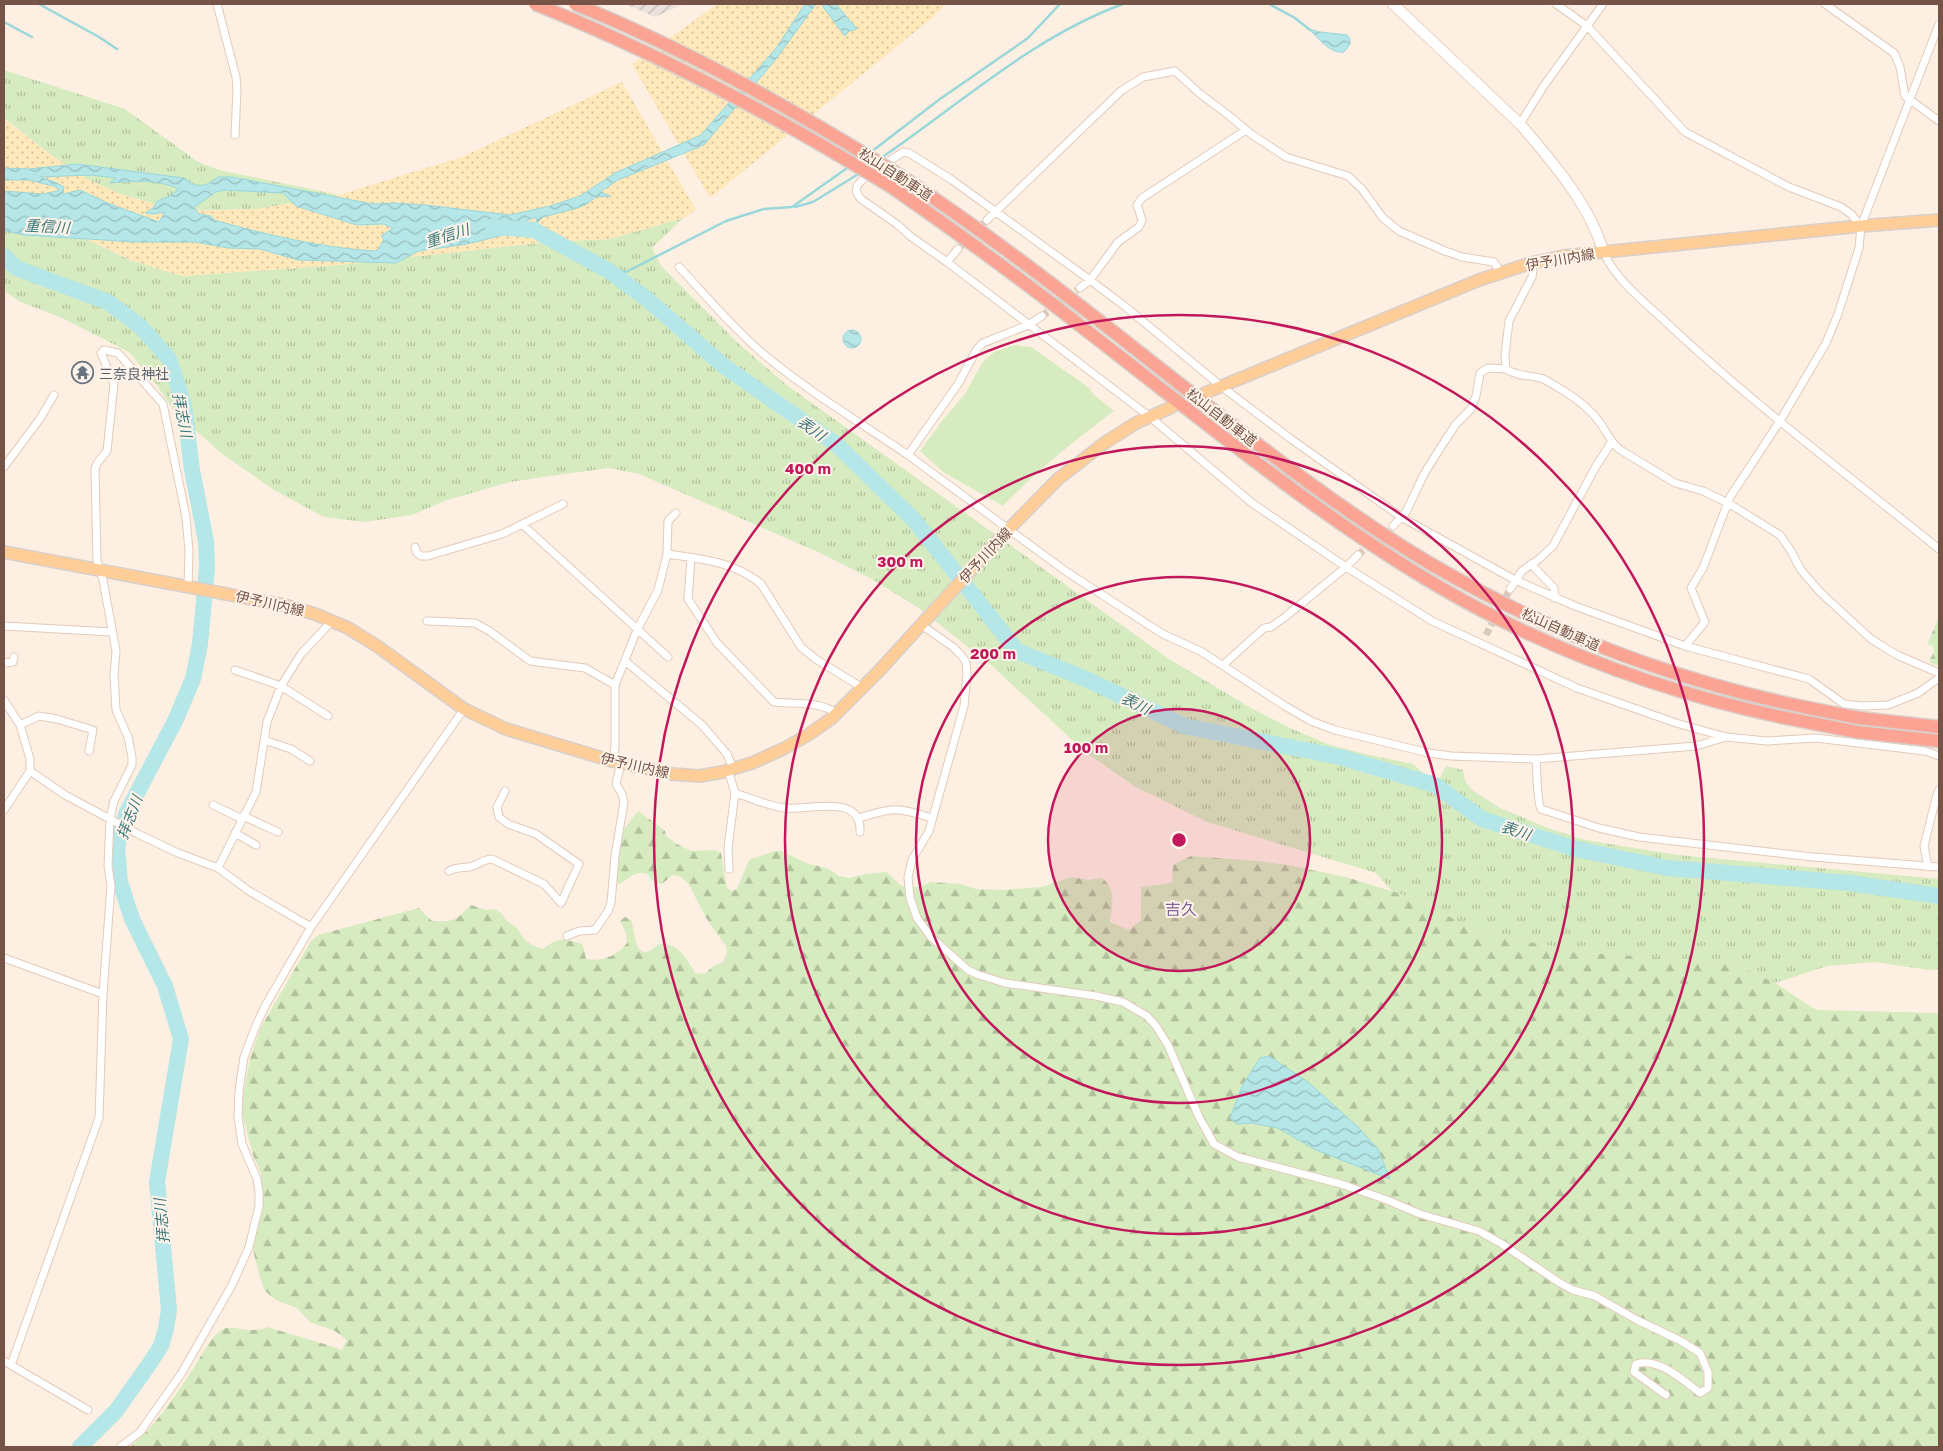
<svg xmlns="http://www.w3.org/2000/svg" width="1943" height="1451" font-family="'Golos Text','Noto Sans JP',sans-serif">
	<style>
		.industrial { fill: url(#industrial-furrows) }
		.grass { fill: url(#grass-tufts) }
		.forest { fill: url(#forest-firs) }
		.sand { fill: url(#sand-dots) }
		.garden { fill: #d6ebbf }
		.water { fill: url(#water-waves); stroke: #9ad7da; fill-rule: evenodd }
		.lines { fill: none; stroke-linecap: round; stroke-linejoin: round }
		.stream { stroke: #9ad7da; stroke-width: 2.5 }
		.river { stroke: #b5e6e8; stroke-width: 16 }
		.street-tunnel { stroke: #dbc8ba; stroke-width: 7; stroke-dasharray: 7 3.5; stroke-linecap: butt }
		.street-casing { stroke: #e2cbbc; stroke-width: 9 }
		.secondary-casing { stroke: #e9cdbc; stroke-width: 12 }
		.primary-casing { stroke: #d9cfcb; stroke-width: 14 }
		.highway-casing { stroke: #d9cfcb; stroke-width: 15 }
		.street { stroke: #fff; stroke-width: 7 }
		.secondary { stroke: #fff; stroke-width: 10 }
		.primary { stroke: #ffcd97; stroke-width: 11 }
		.highway { stroke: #fba494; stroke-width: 12 }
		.highway-bridge-casing { stroke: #d9cfcb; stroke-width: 15; stroke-linecap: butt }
		.highway-bridge { stroke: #fba494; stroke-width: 12 }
		.ring { fill: none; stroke: #c2185b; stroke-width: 2.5 }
		.labels { text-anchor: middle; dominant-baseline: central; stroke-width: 4; stroke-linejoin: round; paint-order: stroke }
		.street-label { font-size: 14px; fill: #765347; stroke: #fff4e9 }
		.worship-label { font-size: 14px; fill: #5b616d; stroke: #fff4e9; text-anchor: start }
		.water-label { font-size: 15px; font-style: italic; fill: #3a787c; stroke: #fff4e9 }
		.quarter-label { font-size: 16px; fill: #81629a; stroke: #fff4e9 }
		.centre { fill: #c2185b; stroke: #fff4e9; stroke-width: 2.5 }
		.ring-label { font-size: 15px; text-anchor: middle; font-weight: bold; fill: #c2185b; stroke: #fff4e9; stroke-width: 4; stroke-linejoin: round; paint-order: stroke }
	</style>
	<defs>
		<pattern id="industrial-furrows" width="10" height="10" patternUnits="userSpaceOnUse" patternTransform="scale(1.25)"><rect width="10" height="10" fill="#ece2dd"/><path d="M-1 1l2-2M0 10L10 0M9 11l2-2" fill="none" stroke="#c4bab5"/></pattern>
		<pattern id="grass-tufts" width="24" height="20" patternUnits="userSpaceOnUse" patternTransform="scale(1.25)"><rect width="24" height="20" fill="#d6ebbf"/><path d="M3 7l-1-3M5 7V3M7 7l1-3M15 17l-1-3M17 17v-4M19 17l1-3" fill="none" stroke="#b2c19d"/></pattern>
		<pattern id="forest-firs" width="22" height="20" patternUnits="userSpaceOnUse" patternTransform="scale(1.25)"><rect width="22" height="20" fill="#d6ebbf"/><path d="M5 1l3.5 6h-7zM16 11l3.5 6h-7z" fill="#b2c19d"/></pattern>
		<pattern id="sand-dots" width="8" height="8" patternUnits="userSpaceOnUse" patternTransform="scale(1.25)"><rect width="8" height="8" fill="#ffe8ba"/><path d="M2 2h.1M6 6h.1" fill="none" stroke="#d3bf99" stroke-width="1.8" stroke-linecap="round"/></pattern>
		<pattern id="water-waves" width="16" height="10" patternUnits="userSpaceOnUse" patternTransform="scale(1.25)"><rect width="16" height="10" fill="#b5e6e8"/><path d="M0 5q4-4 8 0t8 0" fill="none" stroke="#98bdbe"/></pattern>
	</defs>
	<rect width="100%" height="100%" fill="#fdefe1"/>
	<!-- industrial -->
	<path class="industrial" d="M625,4H684L655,17Z"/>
	<!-- grass -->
	<path class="grass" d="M4,70L125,109L198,162L219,170L339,195L258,209L179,211L120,194L87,179L51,155L4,118Z
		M4,200L130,260L182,276L339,265L546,242L610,239L683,218L652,248L661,266L739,344L788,386L1169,659L1251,708L1290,728L1330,745L1365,754L1413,764L1428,777L1439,780L1446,766L1463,770L1465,781L1472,790L1500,808L1548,828L1585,840L1678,855L1939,879V969L1930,970L1874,962L1827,966L1775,983L1740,966L1688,960L1590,953L1490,935L1457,922L1423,901L1393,892L1376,873L1207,822L1134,786L1084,751L990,664L917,607L870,578L818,552L639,474L610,468L564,474L510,482L447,500L412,515L365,522L324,517L274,490L221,453L175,412L156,384L129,352L62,318L21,302L4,291Z"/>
	<!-- forest -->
	<path class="forest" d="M1939,617V666L1929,662L1934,651L1933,646L1929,645L1928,643Z
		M638,811L659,826L665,831L666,836L677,844L691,851L715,850L721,853L727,888L732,891L737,889L749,860L775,851H781L809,864L827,868L839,876L849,878L866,874L887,872L900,885L905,887H920L931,882L960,884L976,889L1002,890L1042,887L1072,877L1088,880L1102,878C1117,890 1112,905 1110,922L1129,930L1141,920V887L1172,883L1173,865L1191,856L1257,861L1287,865L1346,877L1423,901L1457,921L1490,935L1590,953L1688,960L1740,966L1775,983L1816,1010L1939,1013V1447H130C156,1426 176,1394 195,1366C201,1356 213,1334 223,1329C232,1324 252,1335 268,1327C293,1335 317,1341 342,1350L347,1340L335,1331L310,1322L297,1308L276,1300L265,1291L260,1278L252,1246L262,1198L261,1173L253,1155L242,1113L244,1090L250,1059L260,1029L311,941L318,935L419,908L432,921C455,922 455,921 471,905L486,910L495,909L501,913L507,921L517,928L524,939L532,945L543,949C558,937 563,939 582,944L584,949L586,959C602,962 617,956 627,943L626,933L620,921L625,917L631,920C636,934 634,967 659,944C678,943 686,957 695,973L704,974L715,965L723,962L727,954L726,946L706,918L688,883L679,876L673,875L663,883L659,884L652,880L648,874C631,870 632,878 619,884L617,882L618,850L624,829Z"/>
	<!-- sand -->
	<path class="sand" d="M717,4H946L933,17L710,198L632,64L687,26Z
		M622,82L696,210L683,218L610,239L546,242L339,265L182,276L131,260L4,200V119L51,155L87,179L120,194L179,211L257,209L339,195L462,157Z"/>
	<!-- garden -->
	<path class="garden" d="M1015,345L1031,347L1088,387L1094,395L1114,411C1074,441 1037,470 1003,506L943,472L920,451L942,421L965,394L982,363L994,352Z"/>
	<!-- water -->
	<path class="water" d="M805,4H816L776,59L704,145L618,180L600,192L611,196L596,197L585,205L574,209L543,217L537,223L536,217L523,222L508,234L467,244L419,251L396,263L298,260L260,249L228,248L195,242H135L24,235L6,231L4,232V191L42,194L58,191L57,187L29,180H4V168L29,169L77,164L184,178C196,188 205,188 218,177H232L373,204L394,203L425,205L510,215L550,206L580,196L615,173L701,135L777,47ZM91,175L116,178L110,183C133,181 157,179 179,189L170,196L157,201L153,208L145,213L153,214L165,212L159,222L110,204L80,190L63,194L64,187L55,182L40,177ZM224,190L283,193L296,206L357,225L383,224L393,228L381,236L384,239L378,250L373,251C319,247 267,235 214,220L211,216L199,214L194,207L216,192Z
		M821,4H836L857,29L849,31L845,36Z
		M1309,29L1320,32L1347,35L1350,39V44L1344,52C1330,54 1318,38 1309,29Z
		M843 339a9 9 0 1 1 18 0a9 9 0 1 1-18 0Z
		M1269,1056L1308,1082L1359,1128L1378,1149L1390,1179L1316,1150L1278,1128L1251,1123L1237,1124L1230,1118L1242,1086L1260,1058Z"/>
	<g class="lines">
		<!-- stream -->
		<path class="stream" d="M39,4L99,37L117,49
			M1269,4L1295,18L1310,30
			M4,22L32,37
			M871,152L940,99L1028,38L1060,4
			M881,158C960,104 1033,37 1123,4
			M795,207L813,202L860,173
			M609,271L626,272L726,221L764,209L792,207L850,166"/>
		<!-- river -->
		<path class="river" d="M493,227L534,230L609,271L647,299L725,367L836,444L914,520L1017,651L1086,679L1184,726L1340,757L1435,785L1482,819L1576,849L1667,868L1849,883L1939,896
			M4,256L16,268L108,302L141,327L169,359L184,405L192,470L206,541L207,567L203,612L200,644L193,679L175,721L126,814L117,847L120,882L132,919L165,986L181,1039L157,1182L169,1310L166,1329L161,1346L150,1363L116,1411L80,1447"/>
		<!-- street-tunnel -->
		<path class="street-tunnel" d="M958,249L987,220
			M1042,316L1080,288
			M1358,555L1393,526
			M1486,635L1510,589"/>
		<defs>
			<path id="street" d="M217,4L236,77L237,90L235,135
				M1556,4L1587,26L1685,132L1789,187L1841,207L1851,214L1861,226
				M1825,4L1894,53L1900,67L1905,96L1939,121
				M1520,124L1543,87L1603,4
				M882,166L903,152L909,153L952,180L1090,280L1127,308L1222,387L1291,439L1356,485L1401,517L1515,580L1575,606L1685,646L1809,679L1844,704L1862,706L1888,705L1918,693L1939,678
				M871,173C861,181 850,187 861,199L898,225L910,236L947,262L1150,417L1252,503L1346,567L1432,621L1577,688L1676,723L1726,737L1747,739L1767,741L1816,738L1925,751L1939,756
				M987,220L1121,91L1143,77L1175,71L1199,93L1227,114L1251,134L1286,157L1348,176L1362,189L1383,218L1399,231L1445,251L1462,257L1494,262L1500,272
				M1603,251C1616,281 1645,302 1668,324C1753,404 1848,475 1939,549
				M947,262L958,249
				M1531,263L1533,270L1532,277L1509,321L1505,355L1506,369C1520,378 1530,374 1543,379C1550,382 1557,387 1564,391C1577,399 1592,411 1601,424C1607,433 1611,442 1619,449L1675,483L1703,491L1728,503L1780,535L1791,551L1801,570L1820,592L1871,639L1897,655L1939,673
				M679,267C708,298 735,330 767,357C811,393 861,423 908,455
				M1080,288L1090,280L1118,242L1139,227L1142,220L1137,205L1142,198L1246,130
				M1042,316L1028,325L983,343L977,349L958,384L908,455L1064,570L1144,622L1163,634L1202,652L1285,706L1311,721L1335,730L1429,753L1451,756L1536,759L1696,746L1726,737
				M4,467L39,420L54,395
				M523,525L668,657
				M1393,526L1406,512L1424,474L1439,450L1456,424L1471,409L1476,396L1480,373L1488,368L1506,369
				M415,547L417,553L421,556H428L502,534L563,504
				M667,554C700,559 734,561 761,584L801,647L817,660L863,688
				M691,558L688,599L717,643L774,702C793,704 822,701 837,714
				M1531,564L1554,588L1555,598
				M1510,589L1522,571L1539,559L1553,546L1595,468L1611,443
				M427,621L475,623L491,632L530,661L585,668L615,685
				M920,624L953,647L961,655L966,662L967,674L964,706L929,831L912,860L908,877L910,898L917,918L931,937L968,970L979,975L1005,983L1096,996L1123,1002L1147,1016L1156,1026L1168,1045L1199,1117L1214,1144L1238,1157L1341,1184L1387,1200L1420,1214L1479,1231L1502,1244L1560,1283L1573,1290L1595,1296L1637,1320L1681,1341L1700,1353L1708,1372V1388L1700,1393C1683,1381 1660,1357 1636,1364L1634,1372L1666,1395
				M4,626L112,632
				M1685,646L1705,622L1691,588L1703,568L1730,497L1780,421L1826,343L1838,314L1859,248L1861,226L1939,24
				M625,661L702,725L727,754L733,769
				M4,663L13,662L14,657
				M1223,665L1264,628L1271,627L1285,617L1346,567L1358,555
				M235,670L281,686L328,716
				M4,700L20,725L30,759V771L4,810
				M20,725L39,716L57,719L93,730L89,751
				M264,740L291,749L310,761
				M1536,759C1537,770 1537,802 1541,809L1599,828L1639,837L1813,857L1939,867
				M612,761L615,748V685L637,630L658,590L667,554L668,521L676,513
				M728,770L735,793L728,848L729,869
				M30,771L65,795L138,834L178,853L218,868L249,891L311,927
				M735,793C751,798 768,806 784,808C808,811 862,792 860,832
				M213,805L242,819
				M243,816L278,832
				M859,818C894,807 897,807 932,818
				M235,833L256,845
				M1928,867L1924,846L1936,798L1939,790
				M218,868L256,792L267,722L281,686L301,654L332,621
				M449,871C456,867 461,868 469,867C477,866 483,859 492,859L544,884L561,903L579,864L536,834L508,824L499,817L497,807L505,791
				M567,936L579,931L595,930L608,911L611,903L615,856L624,802L622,794L616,784L621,763
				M4,958L103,994
				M4,1361L88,1410
				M11,1365L99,1118L103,994L111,885L108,866L110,819L114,801L132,765V757L128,737L116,710L114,675L116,651L103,580L97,561L95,468L98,462L107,451L114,384L101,353L104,350L118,353L163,404L186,517L189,551L188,586
				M120,1447L140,1432L181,1374L232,1285L249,1247L259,1206V1192L257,1179L242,1144L238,1116L239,1091L244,1057L255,1028L265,1006L311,927L464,709"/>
			<path id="secondary" d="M1393,4L1520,124C1551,160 1590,205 1603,251"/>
			<path id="primary" d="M1205,393L1479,280L1531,263L1564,256L1861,226L1939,220
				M4,552L284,605L315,614L348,628L377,646L464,709L506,729L612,761L672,774L700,776L722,772L752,763L783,749L808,735L832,718L878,672L1005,533L1058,479L1103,444L1136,423L1172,407"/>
			<path id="highway" d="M901,176C993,237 1080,305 1167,374C1252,440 1338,509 1431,564C1549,633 1675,681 1809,708
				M893,188C959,234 1024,281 1087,331C1196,415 1303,504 1421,576C1531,643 1655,690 1781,717"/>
		</defs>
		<!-- street casing -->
		<use href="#street" class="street-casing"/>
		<!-- secondary casing -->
		<use href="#secondary" class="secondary-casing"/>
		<!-- primary casing -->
		<use href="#primary" class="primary-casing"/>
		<!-- highway casing -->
		<use href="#highway" class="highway-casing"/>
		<!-- street -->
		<use href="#street" class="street"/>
		<!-- secondary -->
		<use href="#secondary" class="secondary"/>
		<!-- primary -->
		<use href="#primary" class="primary"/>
		<!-- highway -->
		<use href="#highway" class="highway"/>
		<defs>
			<path id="highway-bridge" d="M535,4C660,54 778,117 893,188
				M575,4C690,51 796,111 901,176
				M1809,708L1859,718L1939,727
				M1781,717L1857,732L1939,741"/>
		</defs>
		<!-- highway-bridge casing -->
		<use href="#highway-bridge" class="highway-bridge-casing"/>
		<!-- highway-bridge -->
		<use href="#highway-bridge" class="highway-bridge"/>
	</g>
	<!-- distance rings -->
	<circle cx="1179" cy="840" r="131" fill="#c2185b" fill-opacity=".12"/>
	<g class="ring">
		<circle cx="1179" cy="840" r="131"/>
		<circle cx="1179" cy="840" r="263"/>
		<circle cx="1179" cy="840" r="394"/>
		<circle cx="1179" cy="840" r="525"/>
	</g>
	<!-- icons -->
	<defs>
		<symbol id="temple-ring" viewBox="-11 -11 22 22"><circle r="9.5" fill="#fff4e9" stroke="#6b7280" stroke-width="1.5"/><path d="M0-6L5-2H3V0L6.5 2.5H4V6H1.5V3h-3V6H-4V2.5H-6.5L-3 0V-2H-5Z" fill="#6b7280"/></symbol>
	</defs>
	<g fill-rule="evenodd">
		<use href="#temple-ring" x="70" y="360" width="25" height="25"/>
	</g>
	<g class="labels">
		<!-- street labels -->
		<g class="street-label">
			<text transform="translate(896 174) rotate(33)">松山自動車道</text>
			<text transform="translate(1560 259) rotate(-10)">伊予川内線</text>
			<text transform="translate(1222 417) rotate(38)">松山自動車道</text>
			<text transform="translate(985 555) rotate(-47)">伊予川内線</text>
			<text transform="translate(270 603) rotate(13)">伊予川内線</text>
			<text transform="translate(1561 629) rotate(24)">松山自動車道</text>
			<text transform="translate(635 765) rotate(13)">伊予川内線</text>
		</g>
		<!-- worship labels -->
		<g class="worship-label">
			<text x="99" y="373">三奈良神社</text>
		</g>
		<!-- water labels -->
		<g class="water-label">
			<text transform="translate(47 226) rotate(3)">重信川</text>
			<text transform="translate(447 235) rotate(-18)">重信川</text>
			<text transform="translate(183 415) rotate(79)">拝志川</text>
			<text transform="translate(812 428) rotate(35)">表川</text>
			<text transform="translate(1136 703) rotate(26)">表川</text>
			<text transform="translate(129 817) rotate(-69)">拝志川</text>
			<text transform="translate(1516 830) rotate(18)">表川</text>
			<text transform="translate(161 1221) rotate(-95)">拝志川</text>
		</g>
		<!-- quarter labels -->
		<g class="quarter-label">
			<text x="1181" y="909">吉久</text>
		</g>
	</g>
	<circle cx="1179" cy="840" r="8" class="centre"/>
	<g class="ring-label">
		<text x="808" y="474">400 m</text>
		<text x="900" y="567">300 m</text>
		<text x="993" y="659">200 m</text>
		<text x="1086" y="753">100 m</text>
	</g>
	<!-- border -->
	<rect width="1943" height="1451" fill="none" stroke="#765347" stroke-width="10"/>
</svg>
